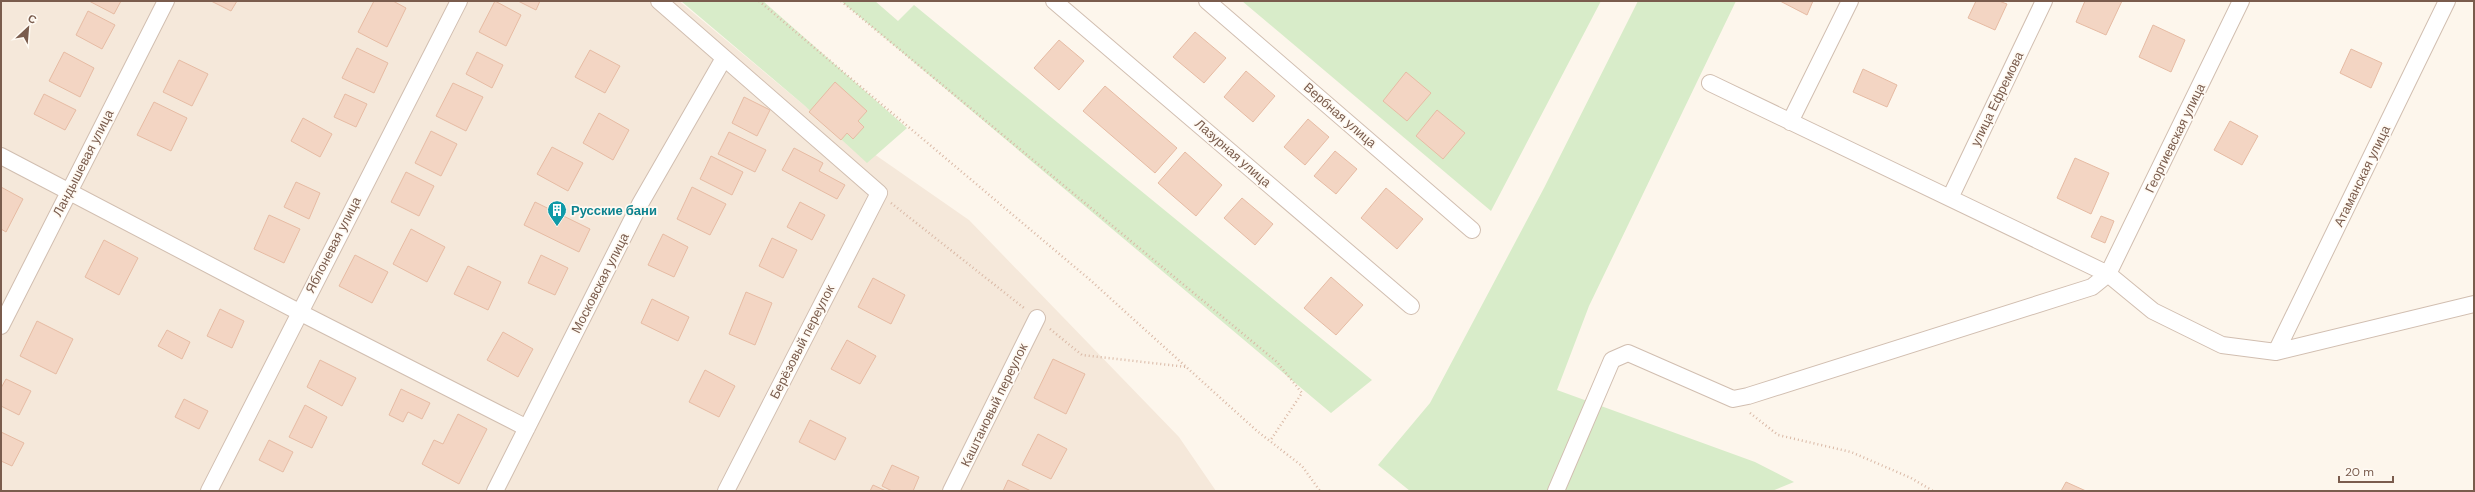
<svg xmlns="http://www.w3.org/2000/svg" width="2475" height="492" font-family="'DM Sans',sans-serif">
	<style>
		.residential { fill: #f5e8da }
		.green { fill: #d8ecc9 }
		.building { fill: #f3d5c3; stroke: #e6bba3 }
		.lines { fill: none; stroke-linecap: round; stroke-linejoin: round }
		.street-casing { stroke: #d1beb0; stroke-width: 18 }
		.path { stroke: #d9b8a5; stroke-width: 2.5; stroke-dasharray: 1 3; stroke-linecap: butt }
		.street { stroke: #fff; stroke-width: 16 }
		.labels { text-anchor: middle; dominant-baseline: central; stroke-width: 3.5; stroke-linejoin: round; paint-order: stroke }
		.street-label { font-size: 13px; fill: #7a5c4d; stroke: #fffaf3 }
		.culture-label { font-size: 13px; font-weight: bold; fill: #0d838f; stroke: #fffaf3; text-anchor: start }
	</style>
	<rect width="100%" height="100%" fill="#fdf6ec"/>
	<!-- residential -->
	<path class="residential" d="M1,1H679L805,106L969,220L1179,437L1216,491H1Z"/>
	<!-- green -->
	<path class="green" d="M681,1H763L907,128L867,163L805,106Z
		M841,1H875L898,21L914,5L1372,380L1331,413Z
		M1242,1H1601L1491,211Z
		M1638,1H1736L1589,306L1557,390L1755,462L1794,482L1772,491H1410L1378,465L1430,403L1544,188Z"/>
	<!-- building -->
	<path class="building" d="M89,1H121L114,14Z
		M211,1H237L231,11Z
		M374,1H393L406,8L387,47L358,32Z
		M495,1L521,15L506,46L479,32Z
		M518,1H540L536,10Z
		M1780,1H1813L1807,15Z
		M1976,1H1999L2007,4L1995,30L1968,18Z
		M2085,1H2122L2106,35L2076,22Z
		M88,11L115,25L102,49L76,35Z
		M2153,25L2185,40L2171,72L2139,57Z
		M1195,32L1226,58L1204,83L1173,57Z
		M1059,40L1084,61L1059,90L1034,68Z
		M357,48L388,63L374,93L342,78Z
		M2351,49L2382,63L2371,88L2340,73Z
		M590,50L620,66L605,93L575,77Z
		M64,52L94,68L80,97L49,81Z
		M477,52L503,65L492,88L466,74Z
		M179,60L208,74L192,106L163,92Z
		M1863,69L1897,85L1887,107L1853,92Z
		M1246,71L1275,96L1253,122L1224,97Z
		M1406,72L1431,93L1407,121L1383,101Z
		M835,82L867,111L858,121L864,127L853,139L847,133L841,140L809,112Z
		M453,83L483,97L466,131L436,116Z
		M1105,86L1177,148L1155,173L1083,111Z
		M44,94L76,110L65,130L34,114Z
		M345,94L367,104L356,127L334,117Z
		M744,97L770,110L757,136L732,123Z
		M154,102L187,118L171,151L137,135Z
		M1437,110L1465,133L1443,159L1416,136Z
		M599,113L629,130L613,160L583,143Z
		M303,118L332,134L320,157L291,141Z
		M1308,119L1329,137L1305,165L1284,147Z
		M2230,121L2258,136L2242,165L2214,150Z
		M431,131L457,144L441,176L415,163Z
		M729,132L766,150L755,172L718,154Z
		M552,147L583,163L568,191L537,174Z
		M794,148L823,163L819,171L845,185L837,199L782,170Z
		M1335,151L1357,169L1336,194L1314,176Z
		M1185,152L1222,185L1196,216L1158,183Z
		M711,156L743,172L732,195L700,179Z
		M2075,158L2109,173L2091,214L2057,198Z
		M406,172L434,186L419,216L391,202Z
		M296,182L320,193L309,219L284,207Z
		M1,187L23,199L6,232L1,229Z
		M692,187L726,204L710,235L677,219Z
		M1386,188L1423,219L1397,249L1361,218Z
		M1242,198L1273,224L1255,245L1224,218Z
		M535,202L590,229L579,252L524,225Z
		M800,202L825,215L812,240L787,227Z
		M269,215L300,229L284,263L254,249Z
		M2101,216L2114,221L2105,243L2091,237Z
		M411,229L445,247L427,282L393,264Z
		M663,234L688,247L674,277L648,265Z
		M772,238L797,250L783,278L759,266Z
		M104,240L138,258L119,295L85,277Z
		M355,255L388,272L372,303L339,286Z
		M541,255L568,268L555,295L528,283Z
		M468,266L501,282L488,310L454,294Z
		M1331,277L1363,305L1336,335L1304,308Z
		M873,278L905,295L891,324L858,307Z
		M746,292L772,303L755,345L729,334Z
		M652,299L689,317L678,341L641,323Z
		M220,309L244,321L232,348L207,336Z
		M37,321L73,339L56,374L20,356Z
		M167,330L190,342L182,359L158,346Z
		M503,332L533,349L518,377L487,360Z
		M847,340L876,356L860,384L831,369Z
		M1053,359L1085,374L1066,414L1034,398Z
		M320,360L356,378L342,406L307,387Z
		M705,370L735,386L719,417L689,402Z
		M6,379L31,391L19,415L1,406V388Z
		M401,389L430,403L422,419L408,412L403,422L389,415Z
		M184,399L208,411L199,429L175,417Z
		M305,405L327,417L312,448L289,437Z
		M458,414L487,429L459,484L422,464L434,440L443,444Z
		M810,420L846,438L835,460L799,442Z
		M1,432L24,443L12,466L1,461Z
		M1038,434L1067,449L1051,479L1022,465Z
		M269,440L293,452L283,472L259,460Z
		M892,465L919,477L913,491H892L882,486Z
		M1008,480L1031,491H1003Z
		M2066,482L2086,491H2061Z
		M873,485L886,491H870Z"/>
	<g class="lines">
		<defs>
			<path id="street" d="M659,1L879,193L726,491
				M1054,1L1411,306
				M1207,1L1472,230
				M1710,83L2108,274L2153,311L2222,345L2276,352L2474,304
				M1790,122L1850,1
				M1,156L299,312L527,428
				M1950,198L2044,1
				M1,326L166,1
				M2276,352L2447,1
				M209,491L459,1
				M495,491L640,204L724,58
				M951,491L1037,318
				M1556,491L1612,360L1628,353L1733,399L1748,396L2092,287L2108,274L2241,1"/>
		</defs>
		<!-- street casing -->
		<use href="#street" class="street-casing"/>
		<!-- path -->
		<path class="path" d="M759,1L1089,279L1257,431L1302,466L1320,491
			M841,1L1277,362L1302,393L1270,441
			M891,203L1024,308
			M1050,329L1082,355L1187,367
			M1750,413L1778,435L1851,452L1911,478L1933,491"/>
		<!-- street -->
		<use href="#street" class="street"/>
	</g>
	<!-- icons -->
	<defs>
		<symbol id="building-pin" viewBox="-11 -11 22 30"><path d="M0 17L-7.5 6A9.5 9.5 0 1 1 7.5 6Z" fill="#0f9aa8" stroke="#fffaf3"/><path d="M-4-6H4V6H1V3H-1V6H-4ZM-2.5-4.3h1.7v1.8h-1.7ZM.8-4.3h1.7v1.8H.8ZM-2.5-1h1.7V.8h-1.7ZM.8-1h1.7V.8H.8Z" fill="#fff"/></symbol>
	</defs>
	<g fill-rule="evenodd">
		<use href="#building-pin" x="546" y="199" width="22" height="30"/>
	</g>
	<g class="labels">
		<!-- street labels -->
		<g class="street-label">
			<text transform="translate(1997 99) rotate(-64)">улица Ефремова</text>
			<text transform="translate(1340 115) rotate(41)">Вербная улица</text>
			<text transform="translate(2175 138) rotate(-64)">Георгиевская улица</text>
			<text transform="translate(1233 153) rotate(41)">Лазурная улица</text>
			<text transform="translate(83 163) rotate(-63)">Ландышевая улица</text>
			<text transform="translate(2362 176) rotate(-64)">Атаманская улица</text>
			<text transform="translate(333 245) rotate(-63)">Яблоневая улица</text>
			<text transform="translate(600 283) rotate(-63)">Московская улица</text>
			<text transform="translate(802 342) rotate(-63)">Берёзовый переулок</text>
			<text transform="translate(994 405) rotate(-64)">Каштановый переулок</text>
		</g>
		<!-- culture labels -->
		<g class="culture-label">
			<text x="571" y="210">Русские бани</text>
		</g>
	</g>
	<!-- border -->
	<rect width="2475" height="492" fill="none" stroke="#7a5c4d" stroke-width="4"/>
	<!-- north arrow -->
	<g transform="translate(28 28) rotate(26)" stroke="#fffaf3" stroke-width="3" paint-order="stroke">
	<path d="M0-3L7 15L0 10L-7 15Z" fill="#7a5c4d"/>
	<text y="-6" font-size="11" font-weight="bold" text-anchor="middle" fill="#7a5c4d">С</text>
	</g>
	<!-- scale -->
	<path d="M2339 476v6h54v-6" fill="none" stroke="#7a5c4d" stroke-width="2"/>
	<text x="2345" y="476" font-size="12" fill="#7a5c4d" stroke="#fffaf3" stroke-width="3" paint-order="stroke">20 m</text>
</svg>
